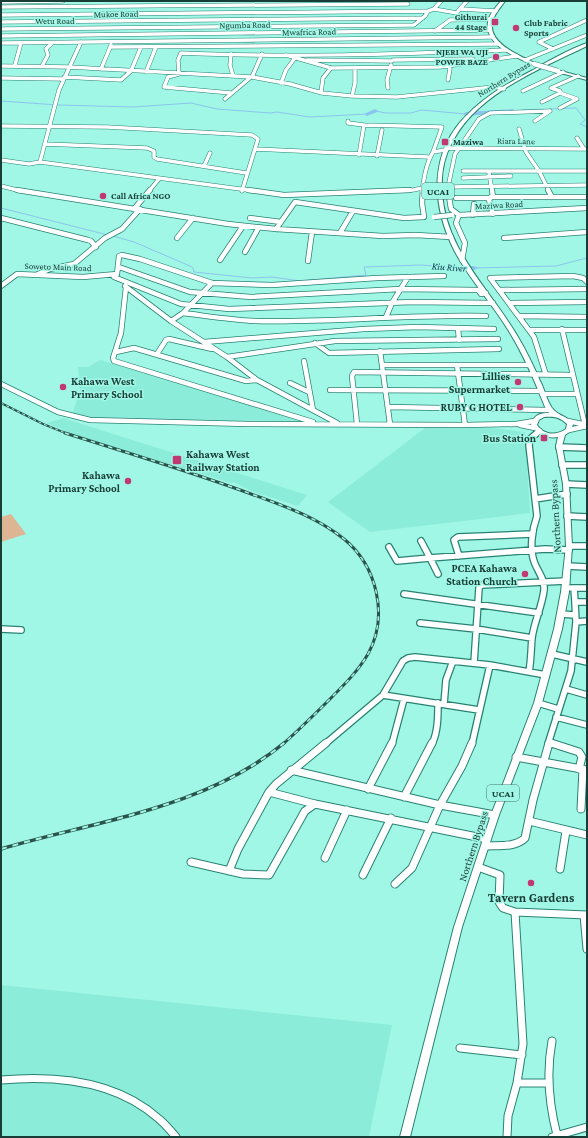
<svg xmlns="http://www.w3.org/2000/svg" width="588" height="1138" font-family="'Crimson Pro',serif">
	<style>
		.built { fill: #8becd9 }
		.green { fill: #deb594 }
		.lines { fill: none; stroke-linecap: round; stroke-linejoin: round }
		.stream { stroke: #8bc5ee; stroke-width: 1 }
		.river { fill: #8bc5ee; fill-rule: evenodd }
		.minor-far3-casing { stroke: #288273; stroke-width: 4.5 }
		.minor-far2-casing { stroke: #288273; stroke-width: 6 }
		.minor-far1-casing { stroke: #288273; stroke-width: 8 }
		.minor-casing { stroke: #288273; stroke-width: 9 }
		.major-casing { stroke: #288273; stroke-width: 2 }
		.minor-far3 { stroke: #fff; stroke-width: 3.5 }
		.minor-far2 { stroke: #fff; stroke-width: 4.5 }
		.minor-far1 { stroke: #fff; stroke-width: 5.5 }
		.minor { stroke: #fff; stroke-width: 7 }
		.major { fill: #fff; fill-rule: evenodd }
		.rail-far2-casing { stroke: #29534b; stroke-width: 2 }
		.rail-far1-casing { stroke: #29534b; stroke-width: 3 }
		.rail-casing { stroke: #29534b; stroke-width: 3.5 }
		.rail-far2 { stroke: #a1f7e5; stroke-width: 1; stroke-dasharray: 3; stroke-linecap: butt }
		.rail-far1 { stroke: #a1f7e5; stroke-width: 1.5; stroke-dasharray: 4.5; stroke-linecap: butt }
		.rail { stroke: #a1f7e5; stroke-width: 2; stroke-dasharray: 6; stroke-linecap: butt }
		.minor-bridge-casing { stroke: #288273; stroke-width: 6; stroke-linecap: butt }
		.major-bridge-casing { stroke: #288273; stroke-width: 5.5; stroke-linecap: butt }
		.minor-bridge { stroke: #fff; stroke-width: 4.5 }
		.major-bridge { stroke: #fff; stroke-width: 4.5 }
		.poi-dot { fill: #c23870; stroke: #a1f7e5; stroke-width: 1.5 }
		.labels { text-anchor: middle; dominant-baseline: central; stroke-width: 3; stroke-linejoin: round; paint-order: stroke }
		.far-street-label { font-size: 9px; fill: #183c36; stroke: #a1f7e5 }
		.far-poi-label { font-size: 9px; font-weight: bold; fill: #183c36; stroke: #a1f7e5; text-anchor: start }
		.shield { fill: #a1f7e5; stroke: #41746a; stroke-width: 1 }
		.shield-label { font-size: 10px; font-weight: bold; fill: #183c36 }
		.far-water-label { font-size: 10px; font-style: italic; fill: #093954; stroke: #a1f7e5 }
		.poi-label { font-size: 11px; font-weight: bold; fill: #183c36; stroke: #a1f7e5; text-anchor: end }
		.street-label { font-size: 11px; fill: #183c36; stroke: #a1f7e5 }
		.near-poi-label { font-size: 13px; font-weight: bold; fill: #183c36; stroke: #a1f7e5 }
	</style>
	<rect width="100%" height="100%" fill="#a1f7e5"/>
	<!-- built -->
	<path class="built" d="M100,360L307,421L92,420L72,414L80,392L78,367H88Z
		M64,418L69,420L307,495L298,506L254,492L233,482L231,483L75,435L47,423Z
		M425,428H492L525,432L530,513L370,532L328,502Z
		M1,985L392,1025L369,1137H1Z"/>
	<!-- green -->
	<path class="green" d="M11,514L26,534L1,542V517Z"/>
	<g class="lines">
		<!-- stream -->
		<path class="stream" d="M1,101L58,105L133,107L191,103L217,109L270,113L277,112L310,117L367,114
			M550,109L576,108L585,120L580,124L587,127
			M522,110L544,109
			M375,111L386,113H411L421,110L466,114
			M1,208L108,235
			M113,236L134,242L190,266L193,268L194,272L252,278L272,277L300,281L366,275L364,267L421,265L458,268
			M474,268L556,266L587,258"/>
		<!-- river -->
		<path class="river" d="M375,109L378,111L377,112L367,116L364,114Z
			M513,109L516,111L515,112L466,116L463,114L466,112Z
			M455,266H474L478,268C473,272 459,272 454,268Z"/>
		<defs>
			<path id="minor-far3" d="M1,2L63,1
				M1,7L408,4
				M434,9L441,1
				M460,9L496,11
				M458,11L467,1
				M1,15L428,11L434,9L457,13
				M1,22L423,18
				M1,29L414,25L425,16L428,11
				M435,31L450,20L491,19
				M1,36L490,30
				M1,43L493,37
				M111,47L499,44
				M553,49L539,42L587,20
				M231,54L230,65L233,76
				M286,55L331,68L440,67L517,56
				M307,60L392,61
				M393,60L473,59
				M525,60L587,35
				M15,65L21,43
				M1,66L69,67L252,77L290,84L322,93L352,96L397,97L494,87L504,89
				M42,66L48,55L46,49L52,43
				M101,69L111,45
				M146,72L156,47
				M64,77L121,80L131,71L141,47
				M252,77L262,54
				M1,78L63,79
				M448,80L450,69L449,66
				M281,83L286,70L295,58
				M388,88L387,80L391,65
				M523,91L563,72
				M321,92L323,78L331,68
				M231,93L164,87L168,77L179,74L178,60L181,53C288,58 399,54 506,50
				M560,93L577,99L560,108
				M352,96L355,83V68
				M225,99L251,77
				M542,102L560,93V91L551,88L578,76
				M348,121V123L364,125
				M535,121L550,111
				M1,126L107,127L252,135L258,139L242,191
				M519,129L526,152L539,171L549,191
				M577,138L584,149
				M45,144L147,148L154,151V157L157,159L246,173
				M446,148L587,149
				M255,149L428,157
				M359,155L364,125L442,127L433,152
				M377,156L382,130
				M1,160L29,164L40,162L255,191
				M40,162L59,90L81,42
				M204,166L210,153
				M463,171H587
				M489,173L492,191
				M463,178L511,176
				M1,186L21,191
				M448,187L587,185
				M149,191L159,179
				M384,191L413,190L422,188
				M422,191C424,178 426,164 433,152L445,150
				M449,191L448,187L455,154L479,119L490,113L550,111"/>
			<path id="minor-far2" d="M17,190L228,224L276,229L383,236L415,235L451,237
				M248,190L284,195L410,190
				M448,190L451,209L459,215
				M492,190L493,197
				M548,190L552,197
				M456,198H489
				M134,209L150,190
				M493,214L489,200L491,197H587
				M473,215L474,204
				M1,218L88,240L91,241L96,247
				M250,218L281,222
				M276,229L295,202L404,218L424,217L422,203L423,190
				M340,233L353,211
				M177,238L193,218
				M504,238L587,232
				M245,252L259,227
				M220,260L243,226
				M462,260L465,243L456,223L459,215L587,208
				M308,261L312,232
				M119,267L190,292L251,297L400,289L478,290L481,294L486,293
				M38,274L50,269L74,264L105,238L122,229L140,209
				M114,277L181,304L229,309L413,302L493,303
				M114,277L117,274L119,256L122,255L140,259L212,283L272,285L377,278L444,276
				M1,286L17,274L83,277L117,274
				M125,286L171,321L227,357L257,380L337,423
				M126,287L121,333L113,358L114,361L313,422
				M499,290L587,289
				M510,303L587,302
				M183,313C207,316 231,320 255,321C332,323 409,314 486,316
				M520,316L587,317
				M386,317L392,303L408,277
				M171,321L183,313L212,283
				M458,328L459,340
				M562,329L585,425
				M529,330H587
				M204,342L364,329L418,327L494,329
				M315,343L329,353L499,349
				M380,351L390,424
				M116,352L134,348L246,381L257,380
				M157,354L166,340L169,339L212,349
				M227,357L335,341L498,339
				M304,361L313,410
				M383,365H530
				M457,365L465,425
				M546,375L534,337L490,278L573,276L583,278L587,282
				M290,383L309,392
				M1,384L58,412L90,420L248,424L465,425L516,424L534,421
				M330,390L541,391
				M542,394H577
				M388,407L547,410
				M568,421L587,425
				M357,424L352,376L354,372L573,375
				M520,425L535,428
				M569,430L587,426
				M536,434L540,431"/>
			<path id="minor-far1" d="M559,447L587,448
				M562,465H587
				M566,484L587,485
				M535,499L567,494
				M567,516L587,517
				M421,541L430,558L545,549L569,550
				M569,546H587
				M389,547L397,561L430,558L438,574
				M459,556L454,540L458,537L532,534
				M567,566L587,567
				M571,588H587
				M574,588L575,602H587
				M404,594L539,613
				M561,614L575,615
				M576,622L587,621
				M420,623L476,629L532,638
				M1,629L21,630
				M552,654L587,662
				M474,663L479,588L481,585L566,581
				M529,672C531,661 531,649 532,638C534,622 542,607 544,590C545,580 539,573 535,564C529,550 532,530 537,516L529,445L530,439L537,433
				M566,689L587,695
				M383,695L479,710
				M538,703L558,709
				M444,704L446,680L453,661
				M556,717L587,725
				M549,742L554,744
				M325,744L383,695L403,661L408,658L415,657L490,665L546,675
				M392,744L404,699
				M432,744C438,732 438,716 438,703
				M472,744L490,665
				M548,744L571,671L576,622L575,602"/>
			<path id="minor" d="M551,743L579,752L582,757L579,769
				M516,757L587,770
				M291,770L440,805L495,815
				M368,789L392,743
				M269,792L315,804L487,839
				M404,797L432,743
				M581,809L583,769
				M529,821L587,835
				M485,846C498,845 515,848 525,838L533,800L549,743
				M325,858L347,810
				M191,862L243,874L269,875L305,811L315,804
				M478,867L500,875L499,902L503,908L515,912L587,915
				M560,869L566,831
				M229,871L238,849L269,792L276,784L326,743
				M363,875L391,818
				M395,884L412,868L440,805L462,766L472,743
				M584,915L587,949
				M552,1041C546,1073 549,1104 557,1135
				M460,1048L522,1055
				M1,1080C56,1075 116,1080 159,1119C165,1124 171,1131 176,1137
				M517,1083H549
				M507,1137L508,1116L517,1083L523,1044L515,912
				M552,1137L587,1127"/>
			<path id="major" d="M501,1H505C501,7 495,13 493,20C485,42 520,56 535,63V65H533C516,57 484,45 488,22C489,14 496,7 501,1Z
				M587,43V46C542,68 479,93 454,139L461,147L457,148L452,143C444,157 441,174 442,190C444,249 490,289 518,337C527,352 534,367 541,383C545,391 547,401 552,408C558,416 566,415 573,424L571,431L565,435L562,446L569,484L572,546L569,592L562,629L542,703L499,815L462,927L410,1137H400L454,927L491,815L534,703L554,629L561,592L566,546L563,484L556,446L558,437C547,439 537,434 531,425C534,415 539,413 549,413L545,407C534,379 522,351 505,325C489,300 468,277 454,250C431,204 429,151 468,114C487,95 510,82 533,70C550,60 568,50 587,43ZM544,417C553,416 560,417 567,424L566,429C556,436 544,435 537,425L539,420Z
				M557,70L587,78V80L557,72Z"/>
		</defs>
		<!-- minor-far3 casing -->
		<use href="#minor-far3" class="minor-far3-casing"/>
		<!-- minor-far2 casing -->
		<use href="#minor-far2" class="minor-far2-casing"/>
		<!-- minor-far1 casing -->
		<use href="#minor-far1" class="minor-far1-casing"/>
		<!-- minor casing -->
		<use href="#minor" class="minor-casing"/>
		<!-- major casing -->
		<use href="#major" class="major-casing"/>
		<!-- minor-far3 -->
		<use href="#minor-far3" class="minor-far3"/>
		<!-- minor-far2 -->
		<use href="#minor-far2" class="minor-far2"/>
		<!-- minor-far1 -->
		<use href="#minor-far1" class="minor-far1"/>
		<!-- minor -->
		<use href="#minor" class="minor"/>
		<!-- major -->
		<use href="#major" class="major"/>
		<defs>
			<path id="rail-far2" d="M1,403L43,424L68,434"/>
			<path id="rail-far1" d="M65,433C125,452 185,470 243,491C278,504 314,515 344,539C377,566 389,616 368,654C358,671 345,684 331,698C315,714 300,729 283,744"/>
			<path id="rail" d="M1,849C96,821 206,808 284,743"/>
		</defs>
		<!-- rail-far2 casing -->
		<use href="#rail-far2" class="rail-far2-casing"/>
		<!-- rail-far1 casing -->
		<use href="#rail-far1" class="rail-far1-casing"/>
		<!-- rail casing -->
		<use href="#rail" class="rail-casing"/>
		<!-- rail-far2 -->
		<use href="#rail-far2" class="rail-far2"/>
		<!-- rail-far1 -->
		<use href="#rail-far1" class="rail-far1"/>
		<!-- rail -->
		<use href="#rail" class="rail"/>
		<defs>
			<path id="minor-bridge" d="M434,217L452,215"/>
			<path id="major-bridge" d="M534,64L558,71"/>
		</defs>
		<!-- minor-bridge casing -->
		<use href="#minor-bridge" class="minor-bridge-casing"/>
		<!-- major-bridge casing -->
		<use href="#major-bridge" class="major-bridge-casing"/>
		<!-- minor-bridge -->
		<use href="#minor-bridge" class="minor-bridge"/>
		<!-- major-bridge -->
		<use href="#major-bridge" class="major-bridge"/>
	</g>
	<!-- markers -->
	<g class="poi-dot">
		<rect x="491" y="18" width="8" height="8" rx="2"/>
		<circle cx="516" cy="28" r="4"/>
		<circle cx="496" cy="57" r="4"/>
		<rect x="441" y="138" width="8" height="8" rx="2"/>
		<circle cx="103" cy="196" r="4"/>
		<circle cx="518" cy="382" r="4"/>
		<circle cx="63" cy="387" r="4"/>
		<circle cx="520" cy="407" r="4"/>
		<rect x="540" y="434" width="8" height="8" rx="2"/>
		<rect x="172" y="455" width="10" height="10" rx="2"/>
		<circle cx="128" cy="481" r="4"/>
		<circle cx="525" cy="574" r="4"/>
		<circle cx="531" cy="883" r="4"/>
	</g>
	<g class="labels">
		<!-- far-street labels -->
		<g class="far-street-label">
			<text transform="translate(116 14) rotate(-1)">Mukoe Road</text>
			<text x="55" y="21">Wetu Road</text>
			<text transform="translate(245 25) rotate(-1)">Ngumba Road</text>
			<text transform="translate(309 32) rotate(-1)">Mwafrica Road</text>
			<text transform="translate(504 79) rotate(-32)">Northern Bypass</text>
			<text transform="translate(516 141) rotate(1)">Riara Lane</text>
			<text transform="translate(499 205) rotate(-3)">Maziwa Road</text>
			<text transform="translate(58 267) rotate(2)">Soweto Main Road</text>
		</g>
		<!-- far-poi labels -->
		<g class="far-poi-label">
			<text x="487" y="17" text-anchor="end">Githurai<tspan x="487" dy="10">44 Stage</tspan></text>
			<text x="524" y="23">Club Fabric<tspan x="524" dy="10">Sports</tspan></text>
			<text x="488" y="52" text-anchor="end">NJERI WA UJI<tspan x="488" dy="10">POWER BAZE</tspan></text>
			<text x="453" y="142">Maziwa</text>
			<text x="111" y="196">Call Africa NGO</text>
		</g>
		<!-- shield labels -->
		<g class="shield">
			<rect x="422" y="183" width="32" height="16" rx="3"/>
			<rect x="487" y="785" width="32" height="16" rx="3"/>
		</g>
		<g class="shield-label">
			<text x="438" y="191">UCA1</text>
			<text x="503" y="793">UCA1</text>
		</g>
		<!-- far-water labels -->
		<g class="far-water-label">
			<text transform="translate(449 267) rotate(4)">Kiu River</text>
		</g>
		<!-- poi labels -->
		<g class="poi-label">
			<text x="510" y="376">Lillies<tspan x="510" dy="13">Supermarket</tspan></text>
			<text x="71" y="381" text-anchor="start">Kahawa West<tspan x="71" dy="13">Primary School</tspan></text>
			<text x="512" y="407">RUBY G HOTEL</text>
			<text x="536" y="438">Bus Station</text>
			<text x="186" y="454" text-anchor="start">Kahawa West<tspan x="186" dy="13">Railway Station</tspan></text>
			<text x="120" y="475">Kahawa<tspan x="120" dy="13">Primary School</tspan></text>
			<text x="517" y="568">PCEA Kahawa<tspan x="517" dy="13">Station Church</tspan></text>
		</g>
		<!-- street labels -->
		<g class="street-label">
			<text transform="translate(555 516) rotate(-93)">Northern Bypass</text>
			<text transform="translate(473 846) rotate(-72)">Northern Bypass</text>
		</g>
		<!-- near-poi labels -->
		<g class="near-poi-label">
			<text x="531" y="897">Tavern Gardens</text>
		</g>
	</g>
	<!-- border -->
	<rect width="588" height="1138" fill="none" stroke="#183c36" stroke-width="4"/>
</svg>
